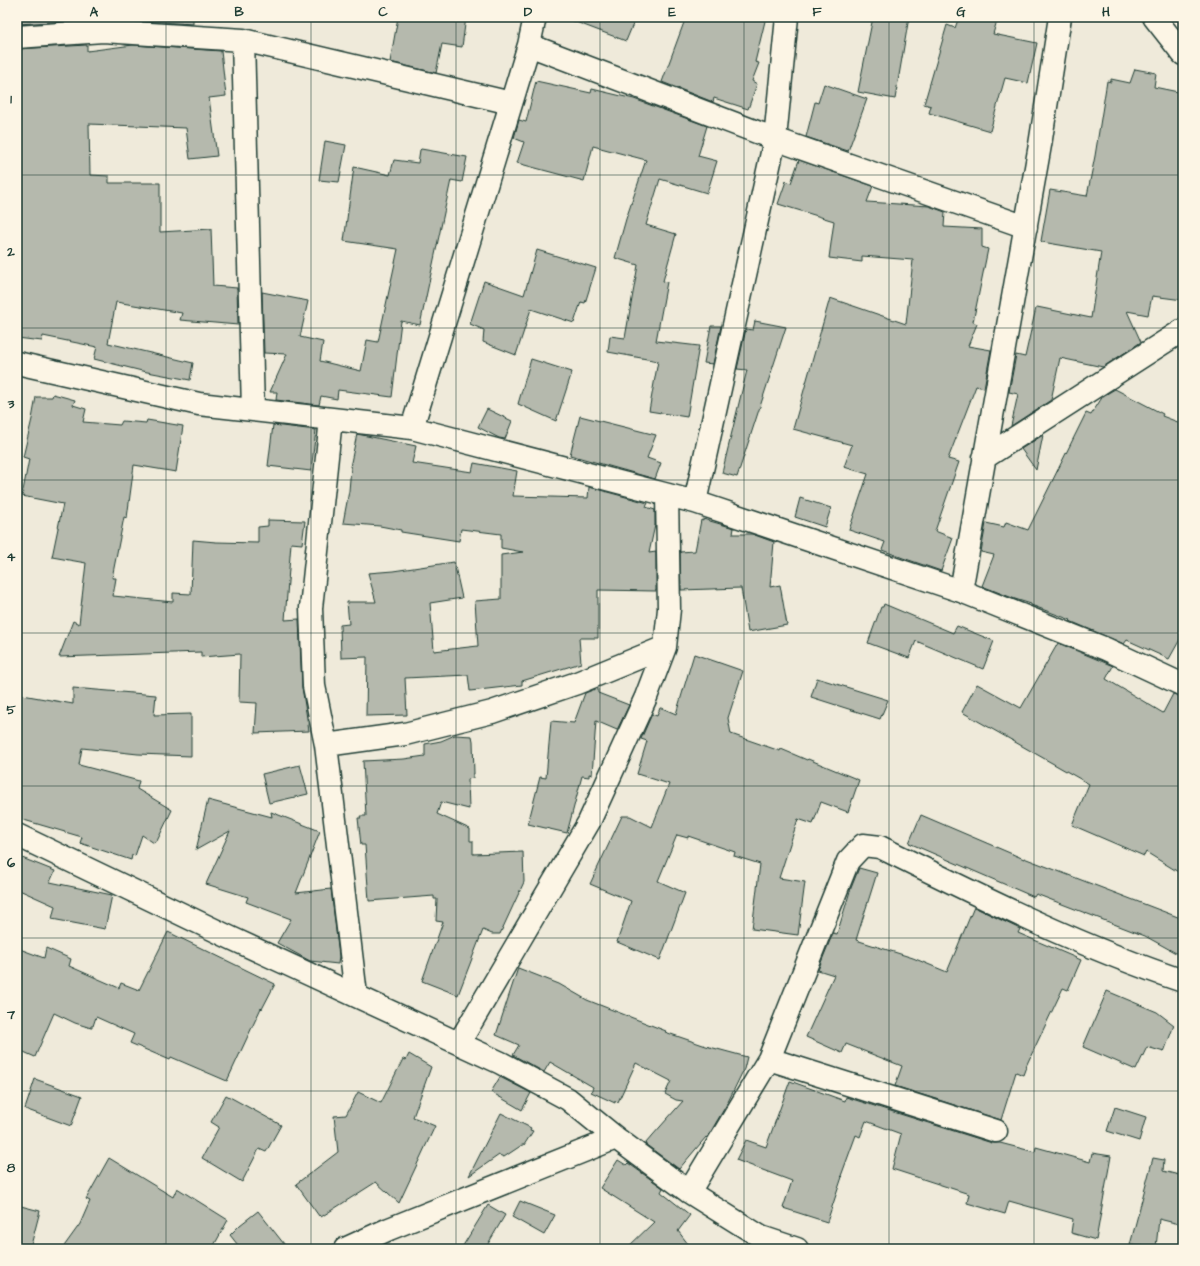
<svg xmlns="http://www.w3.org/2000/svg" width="1200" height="1266" font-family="'Architects Daughter',sans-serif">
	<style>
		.building { fill: #b5b9ad; stroke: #1f3d34 }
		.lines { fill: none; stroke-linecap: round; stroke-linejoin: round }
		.minor-casing { stroke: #1f3d34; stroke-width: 25 }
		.minor { stroke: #fcf5e5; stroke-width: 22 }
		.grid { fill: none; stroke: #1f3d34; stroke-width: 1; stroke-opacity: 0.55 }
		.neatline { fill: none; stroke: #1f3d34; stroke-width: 1.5 }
		.grid-label { font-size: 13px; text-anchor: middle; font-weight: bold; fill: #1f3d34 }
	</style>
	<rect width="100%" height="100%" fill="#efeada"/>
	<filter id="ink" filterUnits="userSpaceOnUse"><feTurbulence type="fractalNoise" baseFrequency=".025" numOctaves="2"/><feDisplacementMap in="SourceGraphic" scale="8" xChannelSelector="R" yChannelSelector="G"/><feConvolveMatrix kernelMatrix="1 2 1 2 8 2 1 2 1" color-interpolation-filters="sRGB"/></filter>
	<g filter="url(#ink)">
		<!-- building -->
		<path class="building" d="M17,17H88V20L17,24Z
			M143,17H193V24L143,21Z
			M398,17H466L462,47L442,44L436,73L390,62Z
			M568,17H636L626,41L568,19Z
			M686,17H766L755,62L759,63L752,81L757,84L748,109L714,98L713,102L662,82Z
			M873,17H909L895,99L858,92Z
			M959,17H998L993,34L1037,43L1028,83L1005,78L990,131L929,113L931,106L924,104L947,25L955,28Z
			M87,45V51L133,45L221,51L226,96L209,98L217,156L190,159L186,128L89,124L90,175L109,176V183H160V232L211,229L213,286L237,288L238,325L180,320L182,313L116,302L108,343L193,363L190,380L142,371L94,359L97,347L43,336L42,341L17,338V49Z
			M1135,69L1156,73L1154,87L1183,93V300L1152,296L1148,315L1127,311L1141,342L1103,367L1060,358L1051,400L1011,426L1018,394L1009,392L1016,355L1025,357L1036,308L1037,307L1091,318L1101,252L1042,242L1041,241L1050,190L1087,196L1095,156L1107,81L1111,82V79L1130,83Z
			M536,81L591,93L592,89L634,99L707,126L698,156L717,161L707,193L660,179L646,225L676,234L663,281L667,282L656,341L699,346L687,417L649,411L658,361L608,352L610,336L625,338L638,265L615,258L626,219L646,160L593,146L584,181L517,163L524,142L514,138L519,120L526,122Z
			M824,84L867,99L848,151L806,137L815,102L818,103Z
			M325,141L346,145L339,182L319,180Z
			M421,149L467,157L462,182L451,180L420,325L401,321L392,397L338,390L337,399L321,396L319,405L276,400L277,392H270L287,354L264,353L262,292L308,301L300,337L323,342L320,361L361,371L367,340L378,342L398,249L344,241L354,167L390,175L394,160L418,163L420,150Z
			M799,160L873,186L867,202L929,206L945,212L944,227L982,229V247L988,249L973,322L977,324L968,346L991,350L984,388L976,386L948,459L959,462L935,531L953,538L941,571L903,558L882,550L885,542L849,530L868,474L844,467L852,445L793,429L830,298L906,324L913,260L862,256V262L829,258L834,221L778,204L786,181L791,183Z
			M537,250L596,268L585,303L581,302L574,323L531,309L516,355L483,342L484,330L470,324L484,281L524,295Z
			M755,321L786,327L737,477L722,473L747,370L737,369L746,329L753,330Z
			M711,326H721L713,364L704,363Z
			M531,359L572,372L556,421L518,404Z
			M1115,389L1163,414L1162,416L1183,424V634L1169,659L1127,640L1124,644L1070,621L1071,620L1031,605V604L1015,599L982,586L994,555L981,552L986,523L1004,527L1006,522L1028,530L1086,413L1091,415L1103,396Z
			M53,394L75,400L73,405L86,409L83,422L120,425L122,421L146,423L147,420L183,426L176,472L134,465L127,518L124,517L112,578H116L113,596L173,602V593L191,594L193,540L216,542L258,543V527L268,526V520L305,521L302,544L291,543L285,620L299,619L302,687L309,731L255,733L257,703L239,702L240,654L201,657V652L59,657L73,621L79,624L86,563L52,557L63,504L22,496L29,459L23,457L32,419L36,397H52Z
			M487,409L512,421L505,439L499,438L478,427Z
			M580,416L656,435L647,458L661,463L655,479L570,455Z
			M273,425L316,430L311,471L268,466Z
			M357,434L416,446L412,463L472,472L474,463L517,471L513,496L588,498L589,487L648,503L646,507L655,510V525L649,553L656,552V591L598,590V638H579L581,663L522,681V685L470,691L468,675L405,678L407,715L366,716L367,657L341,658L340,625L349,624L347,602H376L368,573L393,571L454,562L462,598L430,603L434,651L478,646L475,601L501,599V555L523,552L501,548V534L461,529L459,541L401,532V530L380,526L343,523L349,491L351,467H350Z
			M1043,435L1036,470L1021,449Z
			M800,498L831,508L825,527L795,517Z
			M703,519L734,528L733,534H752L774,542L770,587L780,585L787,625L748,632L741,588L681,590L680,552L695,551L701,520L703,521Z
			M884,604L953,633L957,626L994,641L983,669L916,641L909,658L868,643L881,607H883Z
			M1058,643L1113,666L1106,679L1163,713L1173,694L1183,697V875L1146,852L1144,856L1072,825L1089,784L962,712L977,684L1021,708Z
			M694,654L743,671L728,718L731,734L780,751L781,749L807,760L808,759L859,780L848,812L821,802L813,824L798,819L779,878L805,882L798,935L752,929L760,864L734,856L735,852L688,836V838L677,835L658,881L685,893L660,960L617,942L631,901L590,884L622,816H630L652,827L669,784L637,774L647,741L641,739L652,714L657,716L660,708H662L676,714Z
			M817,678L888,700L880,719L811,697Z
			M73,688L156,695L154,715L191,714V756L138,754L82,748L79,765L139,781L137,789L172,810L157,841L156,840L154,843L142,835L135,856L132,855L131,860L80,843L82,837L17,818V694L73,704Z
			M598,688V693L629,705L617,730L596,721L592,775L589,774V777L582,776L567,833L528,824L540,777L546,778L551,721L574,723L585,693Z
			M455,735L472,736L473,741L474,774H473V778L468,779L469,809L441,802L437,814L470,829V841H473V854L523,852L524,882L500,934H492L483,930L458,995L422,981L443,922L436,921L437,899H434V896L369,901L365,845H361L358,818H361L360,816H366L363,761L404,759L425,756V744L441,741Z
			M300,765L308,794L269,803L262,774Z
			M208,800L272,817L271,812L320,831L296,893L331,889L339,956L338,964L310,961L277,943L291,919L246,902L248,897L206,884L230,831L196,850Z
			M921,815L1024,859V858L1183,919V957L1145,936L1036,894L1034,897L909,843Z
			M17,856L55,871L50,882L112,895L105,929L52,919L55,906L17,889Z
			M859,868L877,873L856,940L913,958L947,972L974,907L1020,929L1018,933L1081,960L1068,990L1063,988L1027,1064L1023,1075L1016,1072L1001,1120L895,1086L902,1066L846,1044L842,1053L806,1037L834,975L818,970L833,933L837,934L851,888Z
			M168,932L275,984L262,1009L261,1008L227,1081L171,1057L170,1060L130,1043L134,1034L96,1017L93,1026H91V1028L75,1023L54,1013L35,1057L17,1049V948L44,958L46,948L71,959L69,966L119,988L121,983L139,990Z
			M518,968L559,984L587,1000L666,1031L665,1032L706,1046L747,1057L744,1069L727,1104L707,1138L706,1137L679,1169L645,1144L683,1101L676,1100L665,1094L671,1081L636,1063L618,1102L615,1101V1103L591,1092L593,1087L550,1062L544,1072L513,1055L519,1045L496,1035Z
			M1107,991L1157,1012L1174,1025L1164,1052L1147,1047L1136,1070L1083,1047Z
			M409,1054L431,1067L413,1117L435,1126L399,1203L376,1182L321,1217L320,1215L319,1216L296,1184L338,1152L334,1116L346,1115L358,1092L381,1103L403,1059L406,1060Z
			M500,1077L531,1093L522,1110L491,1092Z
			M35,1079L82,1096L71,1126L25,1109Z
			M790,1081L845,1101L846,1097L992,1143H1000L1035,1152L1036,1147L1090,1162L1092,1153L1111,1156L1096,1240L1071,1233L1073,1219L1009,1201L1005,1214L967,1203L969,1194L892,1169L901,1134L866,1121L860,1137L856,1135L841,1176L842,1177L827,1222L783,1208L792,1181L736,1160L746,1140L766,1147Z
			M226,1095L281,1125L266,1152L259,1149L242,1182L202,1158L219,1127L211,1122Z
			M1115,1107L1146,1117L1139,1141L1107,1131Z
			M501,1113L531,1128L530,1130L533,1131L524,1145H522L504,1157L499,1155L469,1176Z
			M109,1158L173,1197L177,1188L228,1220L212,1249H175L164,1243L161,1249H62L80,1224L90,1201L86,1199Z
			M1153,1158L1164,1160L1163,1171L1183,1176V1225L1159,1219L1156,1247L1130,1245Z
			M618,1160L626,1165L628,1163L663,1188L661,1192L690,1215L678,1231L692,1249H626L654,1222L600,1188Z
			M520,1201L555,1215L544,1235L512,1217Z
			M17,1205L40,1211L30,1249H17Z
			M488,1205L505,1215L485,1249H461Z
			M258,1211L288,1249H241L230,1235L240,1225Z"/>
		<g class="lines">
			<defs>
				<path id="minor" d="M1154,17L1183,54
					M17,37L103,31L243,40L511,103
					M243,40L253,410
					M529,45L775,139L1026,227
					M17,363L199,404L412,428L695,502L961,591L1106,649L1183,685
					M331,419L311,608L314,686L326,745L356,995
					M412,428L529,45L535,17
					M984,458L1183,330
					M695,502L775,139L787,17
					M961,591L1040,145L1060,17
					M326,745L405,734L492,712L577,683L665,647
					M17,835L231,938L501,1063L568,1099L616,1138L689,1192L761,1237L797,1249
					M459,1043L589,822L646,697L665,647L669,609L667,495
					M769,1059L996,1131
					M689,1192L769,1059L848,861L863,845L880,847C979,896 1078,946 1183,981
					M345,1249L389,1229L616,1138"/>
			</defs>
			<!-- minor casing -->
			<use href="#minor" class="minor-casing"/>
			<!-- minor -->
			<use href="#minor" class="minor"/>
		</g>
	</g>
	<!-- grid -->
	<path class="grid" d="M166,17V1249M311,17V1249M456,17V1249M600,17V1249M744,17V1249M889,17V1249M1034,17V1249M17,175H1183M17,328H1183M17,480H1183M17,633H1183M17,786H1183M17,938H1183M17,1091H1183"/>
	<!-- margin -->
	<rect width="1200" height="1266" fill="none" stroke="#fcf5e5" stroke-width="44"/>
	<rect x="22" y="22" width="1156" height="1222" class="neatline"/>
	<g class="grid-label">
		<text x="94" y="16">A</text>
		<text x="239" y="16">B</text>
		<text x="383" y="16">C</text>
		<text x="528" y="16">D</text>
		<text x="672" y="16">E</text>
		<text x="817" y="16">F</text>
		<text x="961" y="16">G</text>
		<text x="1106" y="16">H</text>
		<text x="11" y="103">1</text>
		<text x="11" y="256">2</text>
		<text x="11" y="408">3</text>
		<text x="11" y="561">4</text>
		<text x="11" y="714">5</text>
		<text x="11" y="867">6</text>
		<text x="11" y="1019">7</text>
		<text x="11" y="1172">8</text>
	</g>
</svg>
